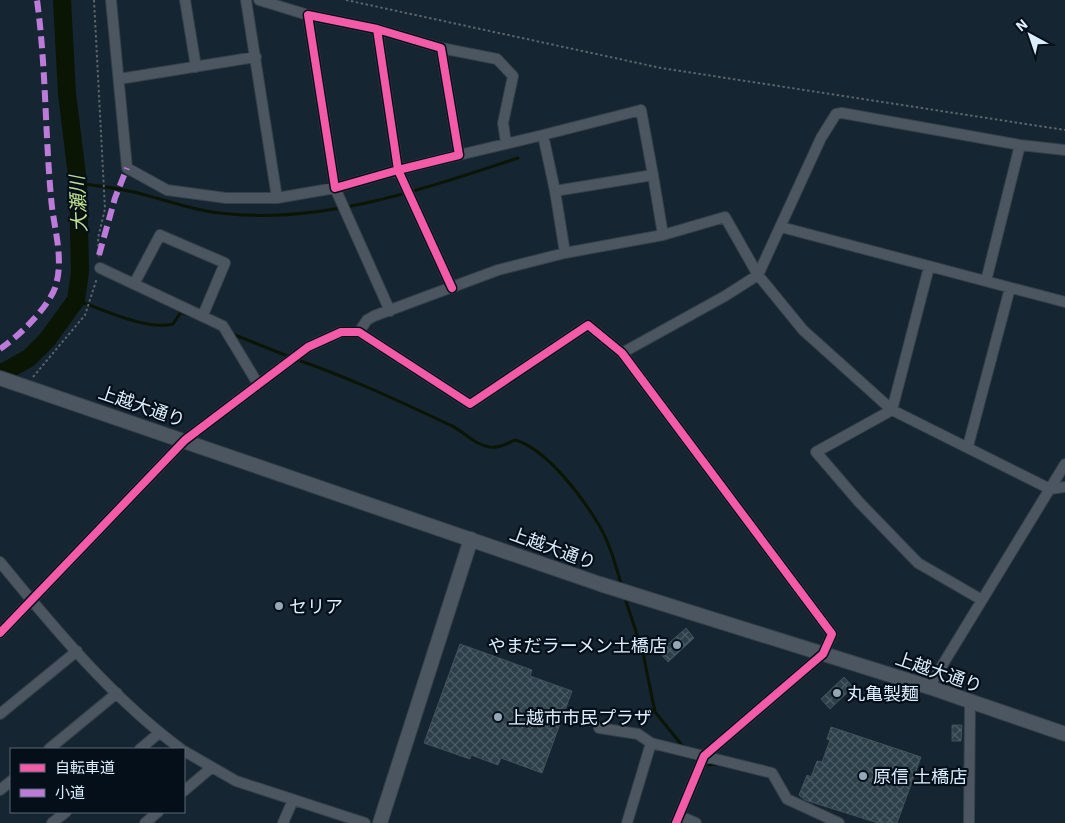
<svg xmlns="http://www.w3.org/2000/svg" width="1065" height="823" font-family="'IBM Plex Sans','Noto Sans JP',sans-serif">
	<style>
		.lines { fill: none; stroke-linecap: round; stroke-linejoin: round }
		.stream { stroke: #0b1504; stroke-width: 3 }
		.river { stroke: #0b1504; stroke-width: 18 }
		.building { fill: url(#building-cross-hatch); stroke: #42515b }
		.street-casing { stroke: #343f49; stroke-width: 12 }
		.secondary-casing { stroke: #343f49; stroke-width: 16 }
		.path { stroke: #59646c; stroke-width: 2; stroke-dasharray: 2.5 2.5; stroke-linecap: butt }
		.street { stroke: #4b5660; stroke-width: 10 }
		.secondary { stroke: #4b5660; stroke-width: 14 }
		.quiet { stroke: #bd7bd9; stroke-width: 6; stroke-dasharray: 12 6; stroke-linecap: butt }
		.cycleway-casing { stroke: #040f19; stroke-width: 11 }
		.cycleway { stroke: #f35aa7; stroke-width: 8 }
		.poi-dot { fill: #96a7b6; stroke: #040f19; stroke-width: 2 }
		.labels { text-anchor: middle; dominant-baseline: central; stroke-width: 4.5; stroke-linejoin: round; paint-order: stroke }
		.street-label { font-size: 18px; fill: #dcedfd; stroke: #040f19 }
		.poi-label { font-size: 18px; fill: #dcedfd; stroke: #040f19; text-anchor: start }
		.water-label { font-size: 19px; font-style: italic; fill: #c1e08e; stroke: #040f19 }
	</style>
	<defs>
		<pattern id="building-cross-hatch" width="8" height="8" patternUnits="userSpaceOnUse" patternTransform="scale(1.25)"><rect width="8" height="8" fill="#2d404a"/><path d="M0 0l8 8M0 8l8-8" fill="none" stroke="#4b5c65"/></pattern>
	</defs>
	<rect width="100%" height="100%" fill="#152531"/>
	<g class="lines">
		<!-- stream -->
		<path class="stream" d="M78,183C98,186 119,188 138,193C169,201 198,212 230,214C328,223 426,188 518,158
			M76,300C102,309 147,331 173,324L181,312L188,315
			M230,333L290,357
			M295,359C348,377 399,401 450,425C464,431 474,445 490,447C500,448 506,444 515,440C547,449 582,497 599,525C610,544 616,566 622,587
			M624,595L643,653L655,712L685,749
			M690,756L704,765L720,764"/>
		<!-- river -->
		<path class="river" d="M0,374L29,358L47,340L76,300L80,272L78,183L67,94L62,0"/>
	</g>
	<!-- building -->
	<path class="building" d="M686,628L694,638L668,662L659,652Z
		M460,644L532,670L530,676L572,691L542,773L501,758L498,765L471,755L470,759L424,743Z
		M844,677L853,687L830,709L821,699Z
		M952,725H962L961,741H952Z
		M831,727L921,757L897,823H878L805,800L799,795L807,775L811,777L817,761L822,762L830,740L827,739Z"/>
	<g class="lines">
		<defs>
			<path id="street" d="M111,0L127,168L167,190L226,198H277
				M185,0L196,67
				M246,0L277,198L335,188L390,311
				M259,0L308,15
				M377,29L398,170L335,188L308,15L377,29L441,48L459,155L398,170L452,288
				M441,48L497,59L513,76L503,123L506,143
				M119,79L256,57
				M459,155L543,135
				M781,227L1065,302
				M663,235L725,217L758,275L803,330L892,410L1050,489L1065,487
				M565,253L663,235L653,175
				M929,267L892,410L816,452L859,502L918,563L982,600
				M100,268L223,326L258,384
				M986,281L1020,145
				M134,284L160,235L225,263L203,315
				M359,332L367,320L374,316L498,270L565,253L555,191L653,175L641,110L543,135L555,191
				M622,353L725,296L758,275L821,138L836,114L842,113L1020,145L1065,150
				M968,446L1010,288
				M0,562C54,628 113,699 181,749
				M0,633L185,440L308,347L341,332H359L470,404L588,325L622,353L832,634L823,654L704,756L676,823
				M929,687L1065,464
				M0,714L77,651
				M599,728L638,734L651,743
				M49,749L117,693
				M140,749L159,733
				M184,751L236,781L365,823
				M0,790L11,781
				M184,791L211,768
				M680,816L696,823
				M52,823L66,812
				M145,823L158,812
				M283,823L293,800
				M627,823L651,743L772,773L787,799L839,823
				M969,823L970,702"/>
			<path id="secondary" d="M0,378L600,584L929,687L1065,734
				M380,823L471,539"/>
		</defs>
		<!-- street casing -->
		<use href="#street" class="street-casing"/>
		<!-- secondary casing -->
		<use href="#secondary" class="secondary-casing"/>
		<!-- path -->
		<path class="path" d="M94,0L105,209L98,238L99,259
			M346,0L661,68L1065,130
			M33,377L85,315L97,278"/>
		<!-- street -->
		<use href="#street" class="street"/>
		<!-- secondary -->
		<use href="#secondary" class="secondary"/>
		<!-- quiet -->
		<path class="quiet" d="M99,255L115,198L127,168
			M0,349C18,337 47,309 55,288C65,258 53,227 51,197C45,132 46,66 37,0"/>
		<defs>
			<path id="cycleway" d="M377,29L398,170L335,188L308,15L377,29L441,48L459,155L398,170L452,288
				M0,633L185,440L308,347L341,332H359L470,404L588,325L622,353L832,634L823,654L704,756L676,823"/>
		</defs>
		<!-- cycleway casing -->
		<use href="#cycleway" class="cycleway-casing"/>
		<!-- cycleway -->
		<use href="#cycleway" class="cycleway"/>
	</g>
	<!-- markers -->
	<g class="poi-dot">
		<circle cx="279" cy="606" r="5"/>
		<circle cx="677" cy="645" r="5"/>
		<circle cx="837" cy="693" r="5"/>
		<circle cx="498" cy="717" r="5"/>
		<circle cx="863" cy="776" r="5"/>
	</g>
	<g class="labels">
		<!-- street labels -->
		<g class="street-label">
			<text transform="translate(142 406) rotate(19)">上越大通り</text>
			<text transform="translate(553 548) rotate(20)">上越大通り</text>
			<text transform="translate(939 672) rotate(19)">上越大通り</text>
		</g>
		<!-- poi labels -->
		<g class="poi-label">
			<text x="289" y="606">セリア</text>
			<text x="667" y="645" text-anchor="end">やまだラーメン土橋店</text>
			<text x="847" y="693">丸亀製麺</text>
			<text x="508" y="717">上越市市民プラザ</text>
			<text x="873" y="776">原信 土橋店</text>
		</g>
		<!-- water labels -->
		<g class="water-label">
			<text transform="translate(78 204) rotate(-93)">大瀬川</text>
		</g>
	</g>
	<!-- legend -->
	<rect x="10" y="748" width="175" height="65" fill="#040f19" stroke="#5a6874"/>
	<rect x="20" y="764" width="25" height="8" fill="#f35aa7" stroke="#5a6874"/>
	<text x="55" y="773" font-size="15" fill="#dcedfd">自転車道</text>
	<rect x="20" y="789" width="25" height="8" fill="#bd7bd9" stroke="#5a6874"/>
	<text x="55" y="798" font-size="15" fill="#dcedfd">小道</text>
	<!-- north arrow -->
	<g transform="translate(1030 35) rotate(320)" stroke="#040f19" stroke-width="4" paint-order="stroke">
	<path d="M0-4L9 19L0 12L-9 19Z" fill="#dcedfd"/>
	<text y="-8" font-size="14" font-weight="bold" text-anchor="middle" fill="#dcedfd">N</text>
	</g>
</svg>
